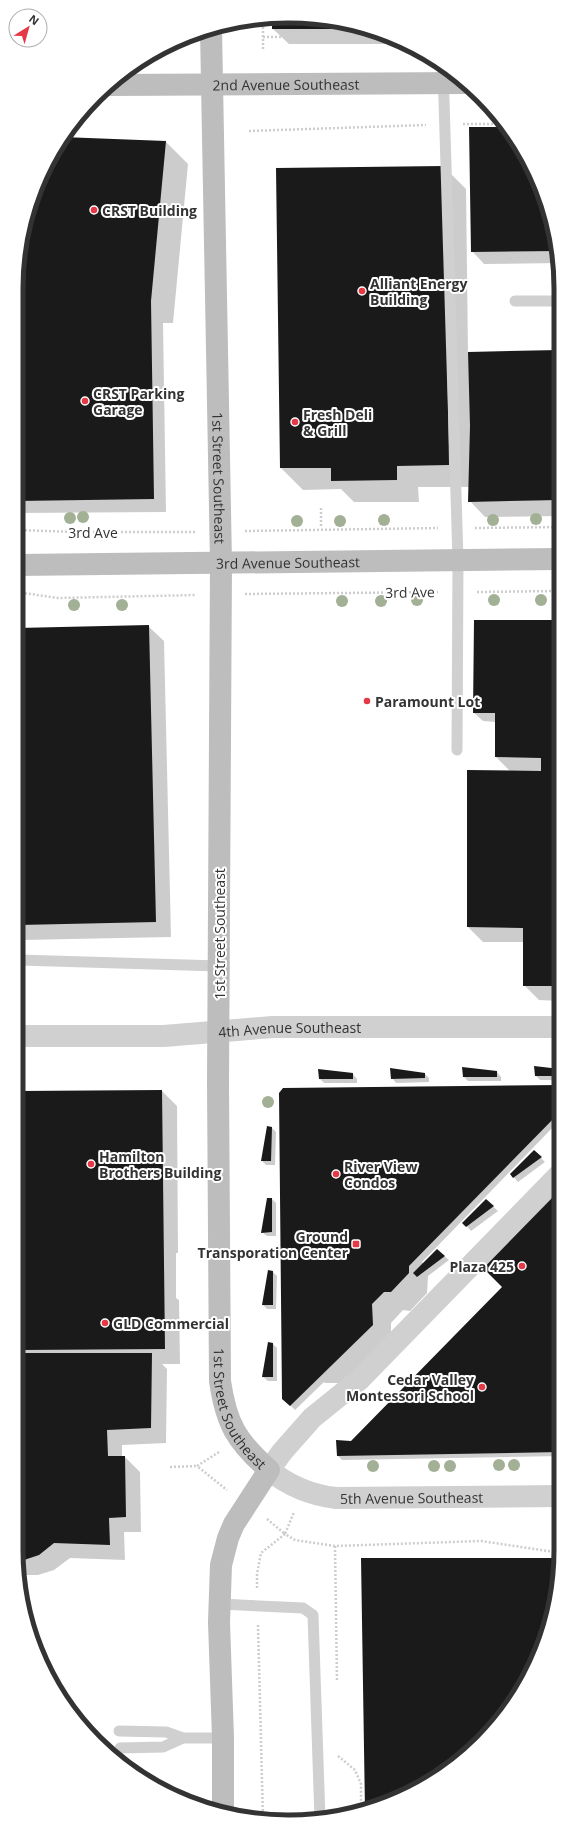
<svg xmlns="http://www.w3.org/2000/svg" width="577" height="1838" font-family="'Open Sans',sans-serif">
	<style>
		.shadow { fill: #0003 }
		.building { fill: #1a1a1a }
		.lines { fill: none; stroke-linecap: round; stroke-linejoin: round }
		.path { stroke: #cdcdcd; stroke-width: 2.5; stroke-dasharray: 2 2; stroke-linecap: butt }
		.lane { stroke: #d0d0d0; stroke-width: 11 }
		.street { stroke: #d0d0d0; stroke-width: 22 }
		.secondary { stroke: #bdbdbd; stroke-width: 22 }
		.tree { fill: #a2b095 }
		.poi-dot { fill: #e63946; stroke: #fff; stroke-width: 1.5 }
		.labels { text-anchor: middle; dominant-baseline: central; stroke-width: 4; stroke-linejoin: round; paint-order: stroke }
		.street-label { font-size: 14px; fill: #333; stroke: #fff }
		.poi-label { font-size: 14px; font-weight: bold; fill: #333; stroke: #fff; text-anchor: start }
		.rim { fill: none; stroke: #333; stroke-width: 5 }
	</style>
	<rect width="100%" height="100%" fill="#fff"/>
	<!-- shadow -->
	<path class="shadow" d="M289,16L342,21L403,44H289L273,29V18Z
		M61,138L166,142L188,164L173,323H163L166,512L17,513L16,288L21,235L37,184Z
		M444,167L466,189L468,353L559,351V516L485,517L470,501V487H418L419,502H354L341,489L303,490L281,468Z
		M533,168L559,253V263L484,264L472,251Z
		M496,620L559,621L560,1001L539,1000L524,985V942H483L468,927L510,771L496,757V722L483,721L474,713Z
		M148,626L164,641L171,937L21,940L19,938L17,629Z
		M535,1067L560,1070V1080H540L536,1076Z
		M497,1072L501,1077V1081H468L464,1077Z
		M353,1074L357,1079V1083H324L320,1079Z
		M425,1074L429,1078V1082L396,1083L392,1078Z
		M560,1086V1120L422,1262L424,1264L437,1250L449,1260L428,1276L427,1293L410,1311L403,1310L391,1323V1344L353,1383H325L324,1382L295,1410L288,1403L303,1089Z
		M162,1091L177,1106L178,1253H176V1298L179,1300L180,1364H162L167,1369L166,1443L122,1445V1457H125L140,1472L141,1532H124L125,1560L70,1558L54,1570L38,1575H22L19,1092Z
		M268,1127L272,1128L276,1132L275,1165H266L262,1161Z
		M534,1151L545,1162L518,1182L511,1174Z
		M560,1187L561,1456L342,1460L338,1456L502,1288Z
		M268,1199H272L276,1203V1236H267L262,1232Z
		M486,1200L498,1211L471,1231L464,1223Z
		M273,1272L277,1276L276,1309H267L263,1305Z
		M273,1344L277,1348V1381H268L263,1377Z"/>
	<!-- building -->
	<path class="building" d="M289,16L342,21L363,29H272V18Z
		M469,127H504L533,168L558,251L471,252Z
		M62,137L166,141L151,301L154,499L17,501L16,289L21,235L37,184Z
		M444,166L449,465L397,466V480L331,481V468H280L276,168Z
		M559,350V500L468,502L470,426L468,352Z
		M474,620H559L560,986H523V928L467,927V770L541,771V758L495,757V713H473Z
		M149,625L156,922L19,925L17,628Z
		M534,1066L560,1069V1076H535Z
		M462,1067L497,1071V1077H463Z
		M390,1068L425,1073V1078L391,1079Z
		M318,1069L353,1073V1079H319Z
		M560,1085V1112L409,1266V1273L391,1292H384L372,1304L373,1325L290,1406L282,1399L279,1093L283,1088Z
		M162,1090L165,1349L20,1350L19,1091Z
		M267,1126L272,1127L271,1161H261Z
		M534,1150L542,1157L513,1178L510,1174Z
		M560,1185L561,1452L337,1456L336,1440L351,1441L502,1287L484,1269V1264Z
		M267,1198H272V1232L261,1233Z
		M486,1199L494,1206L466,1227L462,1223Z
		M437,1249L445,1256L417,1277L413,1273Z
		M268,1270L273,1271V1305H262Z
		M268,1342L273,1343V1377H262Z
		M20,1353H152L151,1428L107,1430L108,1456H125L126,1517L109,1518L110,1545L54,1543L39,1555L21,1561Z
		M361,1558H560L556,1603L540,1654L515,1701L454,1766L409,1794L365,1811Z"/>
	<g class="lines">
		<!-- path -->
		<path class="path" d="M263,19V49
			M263,37H384
			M463,124H502
			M249,131L426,125
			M321,526V507
			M475,528L559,527
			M17,530L75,532H196
			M245,531L438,528
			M17,592L58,598L196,595
			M477,592L559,591
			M245,594L438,592
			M219,1452L197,1466L227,1490
			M170,1467L197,1466
			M267,1519L285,1534L294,1512
			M335,1546L337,1681
			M257,1588V1574L261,1553L285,1534L295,1540L335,1546L481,1541L561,1553
			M258,1625L263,1820
			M338,1756L355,1770L361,1784V1812"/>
		<!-- lane -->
		<path class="lane" d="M443,67L458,560L457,750
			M515,301H559
			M19,960L219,966
			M220,1604L303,1608L313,1615L320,1819
			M119,1731L166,1732L183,1738H223
			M120,1748L163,1747L183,1738"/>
		<!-- street -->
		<g class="street">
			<path id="s1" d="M19,1036H164L273,1027H560"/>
			<path id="s2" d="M560,1174L359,1380L312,1418L282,1452L269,1470C289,1486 310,1495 336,1498L561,1496"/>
		</g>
		<!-- secondary -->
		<g class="secondary">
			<path id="s3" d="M211,29L221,563L218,1083L220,1381C226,1423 236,1441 269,1470L234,1524L228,1538L221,1565L219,1622L223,1738V1811"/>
			<path id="s4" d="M109,85L464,83"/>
			<path id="s5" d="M17,565L559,559"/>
		</g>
	</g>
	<!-- trees -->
	<g class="tree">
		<circle cx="83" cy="517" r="6"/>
		<circle cx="70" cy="518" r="6"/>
		<circle cx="536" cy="519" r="6"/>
		<circle cx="384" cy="520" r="6"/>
		<circle cx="493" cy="520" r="6"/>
		<circle cx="297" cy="521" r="6"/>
		<circle cx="340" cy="521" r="6"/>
		<circle cx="417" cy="600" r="6"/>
		<circle cx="494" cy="600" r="6"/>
		<circle cx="541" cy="600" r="6"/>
		<circle cx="342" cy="601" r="6"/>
		<circle cx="381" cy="601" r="6"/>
		<circle cx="74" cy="605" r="6"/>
		<circle cx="122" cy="605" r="6"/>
		<circle cx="268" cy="1102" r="6"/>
		<circle cx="499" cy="1465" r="6"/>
		<circle cx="514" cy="1465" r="6"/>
		<circle cx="373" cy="1466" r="6"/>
		<circle cx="434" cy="1466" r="6"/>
		<circle cx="450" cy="1466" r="6"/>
	</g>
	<!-- markers -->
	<g class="poi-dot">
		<circle cx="94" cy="210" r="4"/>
		<circle cx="362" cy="291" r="4"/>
		<circle cx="85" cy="401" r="4"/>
		<circle cx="295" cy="422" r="4"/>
		<circle cx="367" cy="701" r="4"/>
		<circle cx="91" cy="1164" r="4"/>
		<circle cx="336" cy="1174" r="4"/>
		<rect x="352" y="1240" width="8" height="8" rx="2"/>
		<circle cx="522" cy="1266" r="4"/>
		<circle cx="105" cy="1323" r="4"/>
		<circle cx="482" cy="1387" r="4"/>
	</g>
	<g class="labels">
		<!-- street labels -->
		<g class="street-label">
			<text stroke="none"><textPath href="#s4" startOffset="177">2nd Avenue Southeast</textPath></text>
			<text stroke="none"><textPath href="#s3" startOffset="449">1st Street Southeast</textPath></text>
			<text x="93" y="532">3rd Ave</text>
			<text stroke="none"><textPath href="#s5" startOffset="271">3rd Avenue Southeast</textPath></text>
			<text transform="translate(410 592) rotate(-1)">3rd Ave</text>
			<text transform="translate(219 934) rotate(-90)">1st Street Southeast</text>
			<text stroke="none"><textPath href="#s1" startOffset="271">4th Avenue Southeast</textPath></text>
			<text stroke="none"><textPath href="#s3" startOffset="1385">1st Street Southeast</textPath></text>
			<text stroke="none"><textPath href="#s2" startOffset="565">5th Avenue Southeast</textPath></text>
		</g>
		<!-- poi labels -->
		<g class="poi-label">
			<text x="102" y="210">CRST Building</text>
			<text x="370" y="283">Alliant Energy<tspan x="370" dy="16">Building</tspan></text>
			<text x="93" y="393">CRST Parking<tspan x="93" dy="16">Garage</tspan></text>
			<text x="303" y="414">Fresh Deli<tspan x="303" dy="16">&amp; Grill</tspan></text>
			<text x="375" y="701">Paramount Lot</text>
			<text x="99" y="1156">Hamilton<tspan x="99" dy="16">Brothers Building</tspan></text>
			<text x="344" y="1166">River View<tspan x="344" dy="16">Condos</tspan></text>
			<text x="348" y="1236" text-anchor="end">Ground<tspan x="348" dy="16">Transporation Center</tspan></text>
			<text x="514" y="1266" text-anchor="end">Plaza 425</text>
			<text x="113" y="1323">GLD Commercial</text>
			<text x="474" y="1379" text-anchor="end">Cedar Valley<tspan x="474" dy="16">Montessori School</tspan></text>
		</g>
	</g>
	<!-- crop -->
	<path d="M0 0H577V1838H0ZM288 23H289A265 265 0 0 1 554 288V1550A265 265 0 0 1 289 1815H288A265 265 0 0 1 23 1550V288A265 265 0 0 1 288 23Z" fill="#fff" fill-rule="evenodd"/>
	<path class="rim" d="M288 23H289A265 265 0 0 1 554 288V1550A265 265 0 0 1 289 1815H288A265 265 0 0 1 23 1550V288A265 265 0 0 1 288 23Z"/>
	<!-- north arrow -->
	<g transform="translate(28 28) rotate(37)"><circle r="19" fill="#ffffff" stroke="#adadad"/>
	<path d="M0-3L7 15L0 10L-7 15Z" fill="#e63946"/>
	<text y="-6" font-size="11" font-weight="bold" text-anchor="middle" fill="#333333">N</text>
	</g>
</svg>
